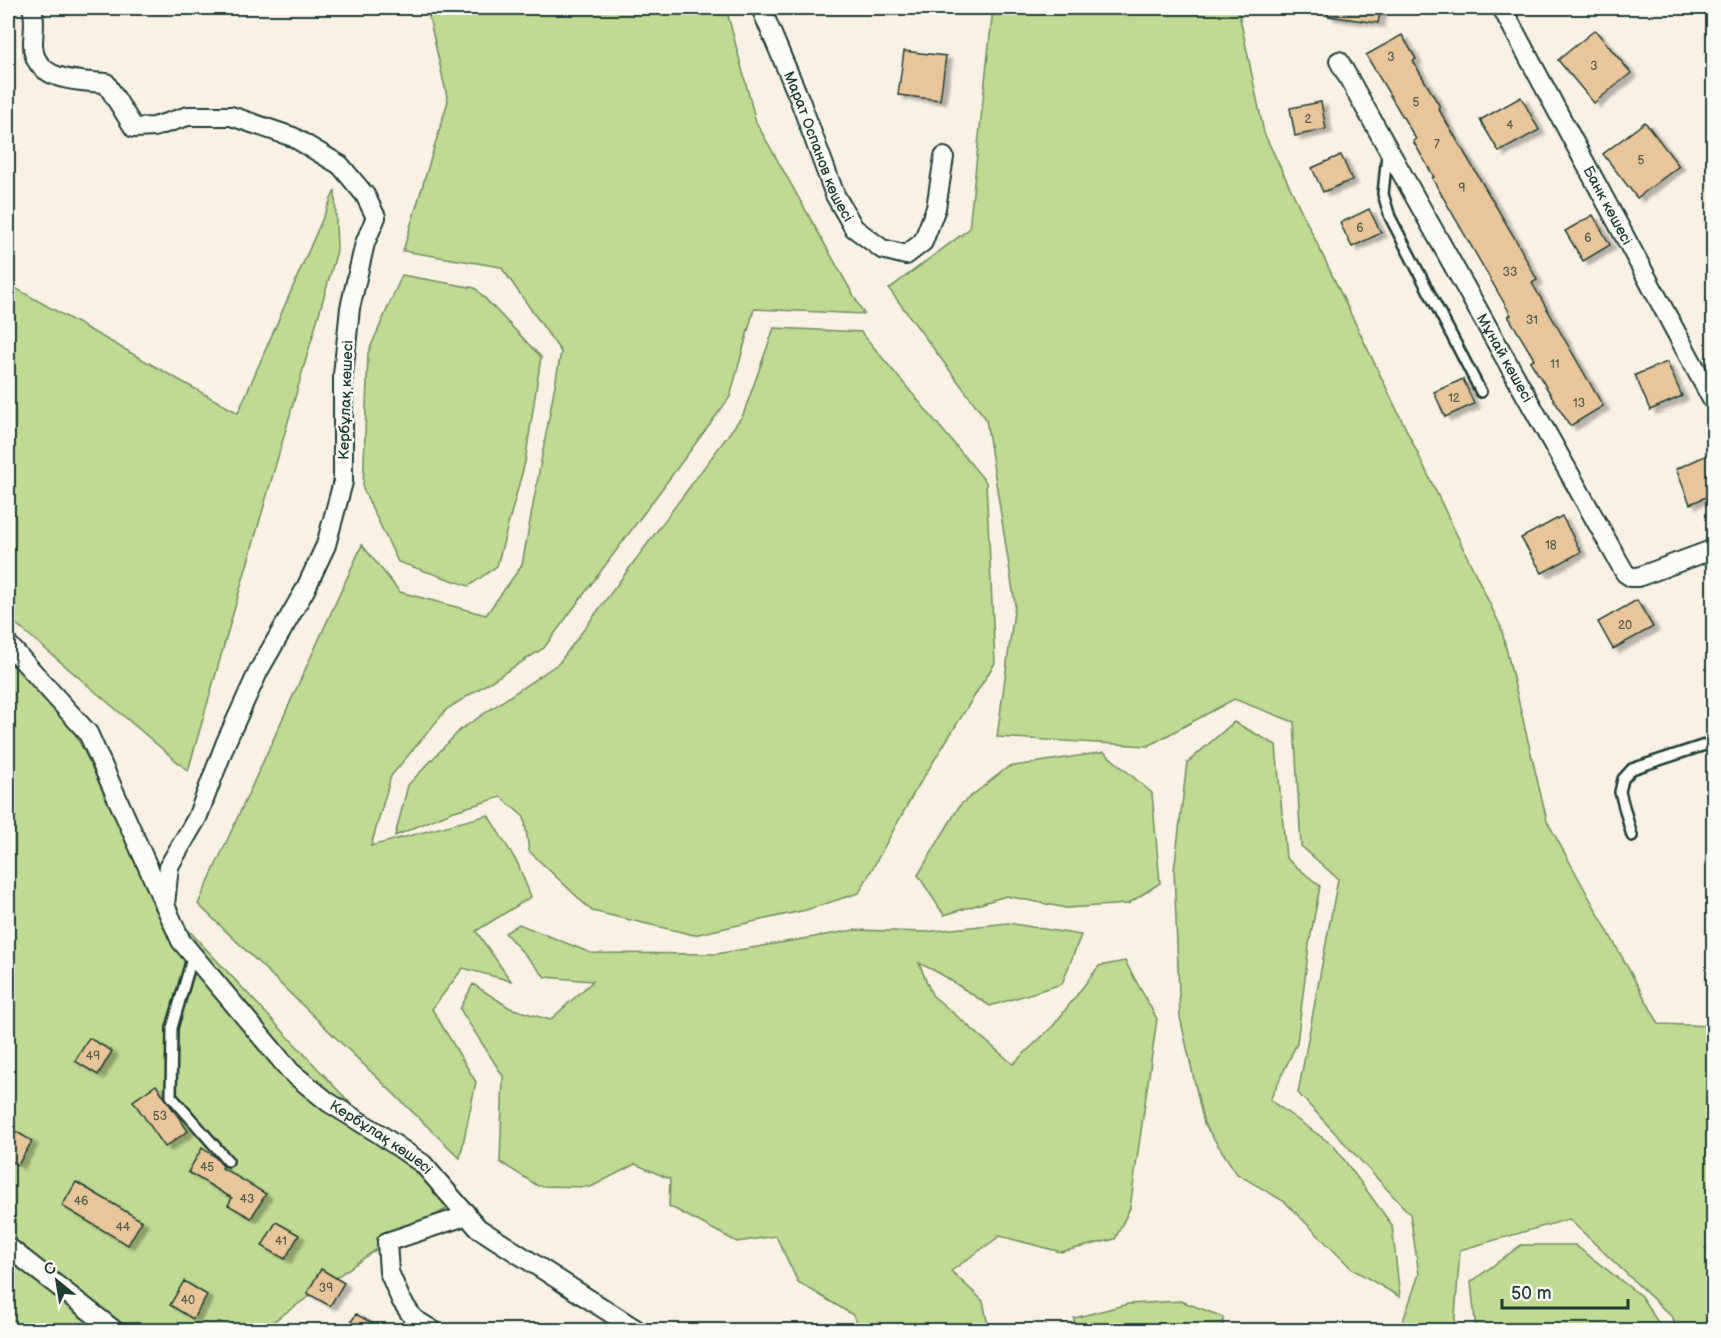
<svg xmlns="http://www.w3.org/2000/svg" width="1721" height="1338" font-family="'Balsamiq Sans',sans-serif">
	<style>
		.green { fill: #bfda91; stroke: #6f8c62; stroke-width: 1.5 }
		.building { fill: #e9c59a; stroke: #1f3d34; stroke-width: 1.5; filter: url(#shadow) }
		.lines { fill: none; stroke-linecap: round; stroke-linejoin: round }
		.lane-casing { stroke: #1f3d34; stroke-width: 14 }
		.street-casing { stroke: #1f3d34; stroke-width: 22 }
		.lane { stroke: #fdfcf7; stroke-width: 9 }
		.street { stroke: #fdfcf7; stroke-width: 18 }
		.labels { text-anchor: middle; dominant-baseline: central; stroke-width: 5; stroke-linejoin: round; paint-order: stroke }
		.number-label { font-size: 12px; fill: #525f4e }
		.street-label { font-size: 15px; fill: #1f3d34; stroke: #fdfcf7 }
	</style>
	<defs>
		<filter id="shadow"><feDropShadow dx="6" dy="4" stdDeviation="1.5" flood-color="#0004"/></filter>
	</defs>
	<rect width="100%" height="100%" fill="#f9f1e4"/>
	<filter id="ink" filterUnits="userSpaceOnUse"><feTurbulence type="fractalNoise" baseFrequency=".0167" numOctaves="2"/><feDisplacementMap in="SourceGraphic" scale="12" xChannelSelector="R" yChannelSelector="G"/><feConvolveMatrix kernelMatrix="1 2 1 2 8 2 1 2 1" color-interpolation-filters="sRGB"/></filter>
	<g filter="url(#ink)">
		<!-- green -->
		<path class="green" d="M427,8H726L756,122L864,314L754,309L730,397L544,648L447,709L391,776L371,846L488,815L518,864L531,897L476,931L511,981L463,968L432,1009L476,1082L460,1158L198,904L362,545L400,592L486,615L522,565L561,352L501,267L403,251L448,101Z
			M993,8H1238L1264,133L1501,627L1547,821L1659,1024L1713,1026L1714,1240L1705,1248L1713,1258V1330H1676L1673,1318L1569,1219L1460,1250L1454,1330H1400L1419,1274L1410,1214L1298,1093L1338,879L1301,846L1294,722L1234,699L1148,746L997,737L1015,604L986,419L889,289L969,229Z
			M335,190L337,251L188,771L8,617V284L238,413Z
			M402,275L475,288L541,357L525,462L497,566L469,586L398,562L363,489L368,353Z
			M774,328L861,332L986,482L995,663L915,791L859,893L806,910L694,935L592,911L529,851L524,817L501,797L451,812L395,836L408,785L460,730L559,663L743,415Z
			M8,662L56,698L165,905L378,1133L457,1203L387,1242L261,1330H8Z
			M1234,722L1276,745L1286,858L1320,886L1309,945L1297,1043L1270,1100L1334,1146L1392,1225L1400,1297L1352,1269L1285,1202L1237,1174L1204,1124L1180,1017L1174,871L1187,763Z
			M1104,752L1152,793L1160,883L1128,904L1066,908L1006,896L944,915L918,875L960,805L1008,767Z
			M1008,923L1081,935L1062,984L990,1006L939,973L919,963L932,995L1013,1064L1053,1026L1099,966L1125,961L1157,1019L1130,1208L1115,1239L1061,1252L1000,1236L951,1271L983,1301L989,1330H861L853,1315L798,1282L776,1236L737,1242L669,1206L670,1179L635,1164L591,1187L538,1186L500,1162L503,1076L460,1009L473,984L510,1008L550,1020L593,981L545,977L505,933L519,924L591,953L716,954L854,930L925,932Z
			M1521,1245H1575L1641,1296L1663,1330H1476L1471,1282Z
			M1181,1301L1223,1317V1330H1074V1318L1128,1304Z"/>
		<!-- building -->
		<path class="building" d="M1328,8H1381L1378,23L1328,16Z
			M1595,30L1631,73L1594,103L1558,60Z
			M1402,35L1416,59L1413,61L1440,107L1438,108L1517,242L1537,280L1532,283L1603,406L1570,426L1530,361L1534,359L1508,316L1511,315L1432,178L1434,177L1413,141L1416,139L1366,55Z
			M904,51L946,56L940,100L898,95Z
			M1521,97L1539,130L1499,152L1480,120Z
			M1321,102L1326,129L1295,136L1290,108Z
			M1645,122L1679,166L1637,198L1603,154Z
			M1341,155L1352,180L1323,192L1312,168Z
			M1369,209L1381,233L1352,247L1340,223Z
			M1593,215L1610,245L1583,261L1565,231Z
			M1667,362L1682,396L1650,410L1635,375Z
			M1463,379L1474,404L1445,417L1434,392Z
			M1707,455L1713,470V494L1690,504L1676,469Z
			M1562,516L1581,552L1542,573L1521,538Z
			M1637,600L1653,627L1613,649L1598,622Z
			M89,1038L112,1051L98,1075L75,1061Z
			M156,1085L188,1131L165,1147L133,1101Z
			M8,1127L32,1141L18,1165L8,1159Z
			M202,1148L214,1156L223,1166L222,1168L266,1194L251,1218L228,1205L232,1198L188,1172Z
			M76,1182L142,1221L128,1245L62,1206Z
			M276,1222L299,1235L285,1259L262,1246Z
			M321,1269L344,1283L330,1306L307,1293Z
			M184,1281L207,1295L193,1319L170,1305Z
			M356,1314L384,1330H346Z"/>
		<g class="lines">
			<defs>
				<path id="lane" d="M1387,154L1383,194L1390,217L1481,392
					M1632,836L1620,792L1623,779L1632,769L1714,742
					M193,955L172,1028L171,1096L228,1161"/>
				<g id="street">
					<path d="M32,8C36,20 33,31 33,44C33,82 80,81 106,83L134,128L154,127L188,116H231L293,137L340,165L365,195L376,217L365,243L350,308L343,375V482L326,545L305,590L259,670L226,742L197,818L169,866L165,905"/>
					<path id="s1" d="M761,8L799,98L835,195L854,228L882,249L906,255L923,242L936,208L944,157"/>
					<path id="s2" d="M1502,8L1714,403"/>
					<path id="s3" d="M1339,61L1625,573L1631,577H1638L1714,549"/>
					<path id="s4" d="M8,644L88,733L181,941L291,1072L328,1102L378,1133L423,1164L478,1228L637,1330"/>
					<path d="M8,1247L114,1330"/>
					<path d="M432,1330L414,1319L401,1300L389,1272L387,1242L459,1218L465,1212"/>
				</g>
			</defs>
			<!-- lane casing -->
			<use href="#lane" class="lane-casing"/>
			<!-- street casing -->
			<use href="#street" class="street-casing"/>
			<!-- lane -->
			<use href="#lane" class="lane"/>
			<!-- street -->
			<use href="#street" class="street"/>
		</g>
	</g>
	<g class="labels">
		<!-- number labels -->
		<g class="number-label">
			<text x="1391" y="57">3</text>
			<text x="1594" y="66">3</text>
			<text x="1416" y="102">5</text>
			<text x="1308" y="119">2</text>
			<text x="1510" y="125">4</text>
			<text x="1437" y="144">7</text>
			<text x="1641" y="160">5</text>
			<text x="1462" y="188">9</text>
			<text x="1360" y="228">6</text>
			<text x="1588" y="238">6</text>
			<text x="1510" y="272">33</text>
			<text x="1532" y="320">31</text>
			<text x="1555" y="364">11</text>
			<text x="1454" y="398">12</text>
			<text x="1579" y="403">13</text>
			<text x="1551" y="545">18</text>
			<text x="1625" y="625">20</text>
			<text x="93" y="1056">49</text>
			<text x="160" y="1116">53</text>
			<text x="207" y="1167">45</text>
			<text x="247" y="1199">43</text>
			<text x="81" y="1201">46</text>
			<text x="123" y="1227">44</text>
			<text x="281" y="1241">41</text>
			<text x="326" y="1288">39</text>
			<text x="188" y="1300">40</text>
		</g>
		<!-- street labels -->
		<g class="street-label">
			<text stroke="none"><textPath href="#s1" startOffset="150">Марат Оспанов көшесі</textPath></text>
			<text stroke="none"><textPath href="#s2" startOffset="224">Банк көшесі</textPath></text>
			<text stroke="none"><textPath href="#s3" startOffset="340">Мұнай көшесі</textPath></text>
			<text transform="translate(346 400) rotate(-88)">Кербұлақ көшесі</text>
			<text stroke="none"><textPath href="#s4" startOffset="630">Кербұлақ көшесі</textPath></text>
		</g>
	</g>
	<!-- margin -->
	<rect width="1721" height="1338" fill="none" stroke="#fdfcf7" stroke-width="30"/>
	<rect x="15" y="15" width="1691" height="1308" fill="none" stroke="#1f3d34" stroke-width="2" filter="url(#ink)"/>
	<!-- north arrow -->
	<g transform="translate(57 1281) rotate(330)" stroke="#fdfcf7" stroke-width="4.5" paint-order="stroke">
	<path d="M0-4.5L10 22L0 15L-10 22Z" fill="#1f3d34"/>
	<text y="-9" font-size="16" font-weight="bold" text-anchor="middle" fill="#1f3d34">С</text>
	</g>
	<!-- scale -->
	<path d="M1502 1299v9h126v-9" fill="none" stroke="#1f3d34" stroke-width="3"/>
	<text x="1511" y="1299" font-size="18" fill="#1f3d34" stroke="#fdfcf7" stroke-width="4.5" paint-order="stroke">50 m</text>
</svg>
